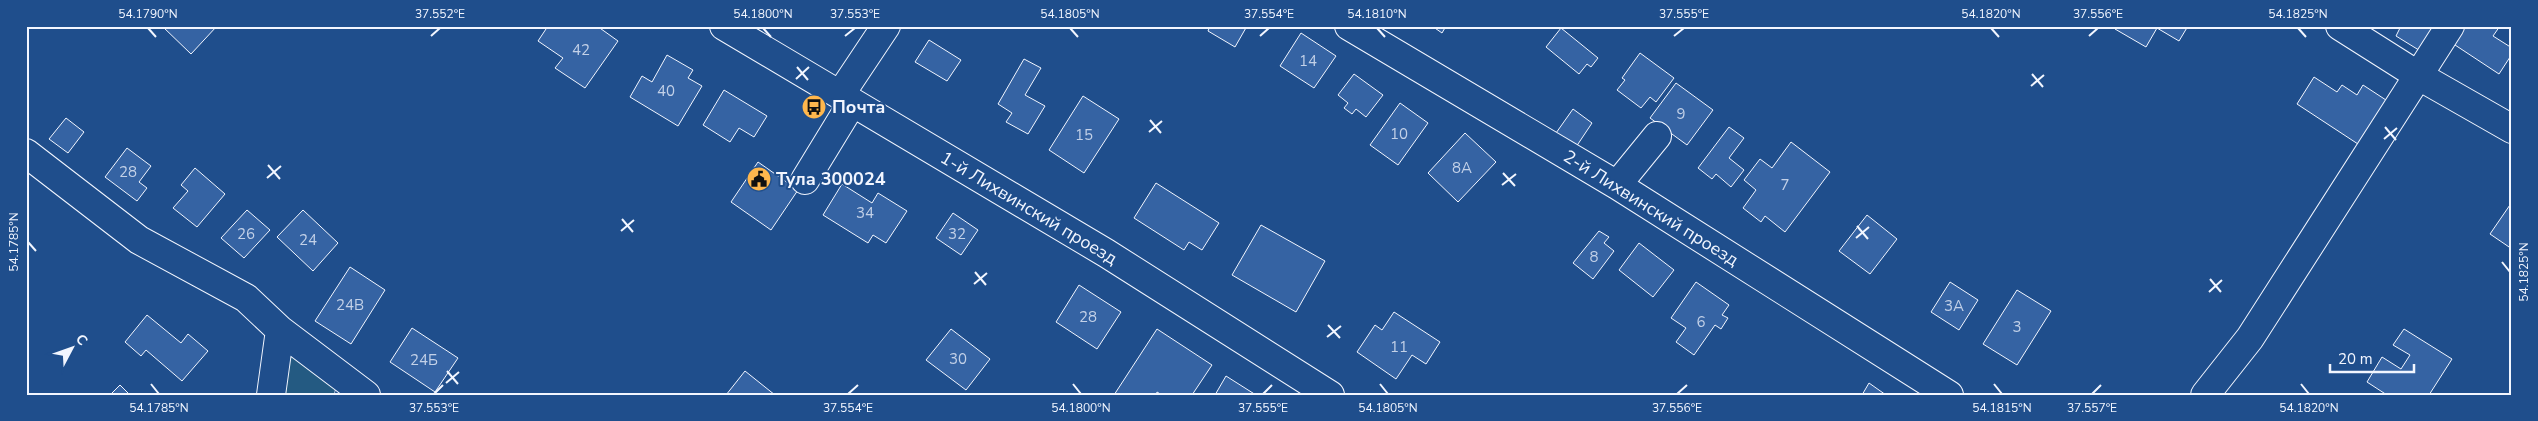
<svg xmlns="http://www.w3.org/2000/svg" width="2538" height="421" font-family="'Nunito Sans',sans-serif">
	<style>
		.green { fill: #245a82; stroke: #a8bbd7 }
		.building { fill: #3563a3; stroke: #f2f6ff }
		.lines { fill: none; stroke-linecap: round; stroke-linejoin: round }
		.minor-casing { stroke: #f2f6ff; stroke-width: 30 }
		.minor { stroke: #1f4e8c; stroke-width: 28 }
		.ticks { fill: none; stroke: #f2f6ff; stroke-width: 2 }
		.labels { text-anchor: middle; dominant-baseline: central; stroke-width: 4; stroke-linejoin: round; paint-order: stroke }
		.number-label { font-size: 15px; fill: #c3d1e8 }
		.poi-label { font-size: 18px; font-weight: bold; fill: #f2f6ff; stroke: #1f4e8c; text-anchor: start }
		.street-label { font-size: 18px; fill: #f2f6ff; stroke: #1f4e8c }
		.neatline { fill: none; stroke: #f2f6ff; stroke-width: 2 }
		.ticks-label { font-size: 12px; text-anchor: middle; fill: #f2f6ff }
	</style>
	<rect width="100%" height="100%" fill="#1f4e8c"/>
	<!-- green -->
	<path class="green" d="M289,353L336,387L334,395H284Z"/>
	<!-- building -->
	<path class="building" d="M162,26H217L191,54Z
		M548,26H597L618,41L585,88L555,68L563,58L538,41Z
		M1210,26H1247L1235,47L1208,31Z
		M1432,26H1446L1442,33Z
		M2117,26H2188L2179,41L2157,28L2146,47L2115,29Z
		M2401,26H2438L2422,52L2396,36Z
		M2463,26H2500L2493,36L2512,48V54L2499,74L2452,43Z
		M1561,28L1598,58L1591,67L1587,64L1579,74L1546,47Z
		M1301,33L1336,56L1314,88L1280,66Z
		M929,40L961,60L947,81L915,62Z
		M1640,53L1674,78L1656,102L1650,97L1641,108L1617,90L1625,80L1622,78Z
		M667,55L693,70L688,78L702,86L678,126L630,97L642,76L652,82Z
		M1024,59L1041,68L1025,95L1045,106L1028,134L1006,122L1012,113L998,104Z
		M1354,74L1383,95L1366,117L1356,109L1352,114L1344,108L1348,103L1338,95Z
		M2314,77L2337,92L2342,85L2357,95L2363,85L2389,102L2361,146L2297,104Z
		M1676,83L1713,110L1687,145L1650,118Z
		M724,90L767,116L754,137L739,128L730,142L703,125Z
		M1083,96L1119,119L1084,173L1049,150Z
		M1400,103L1428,123L1398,165L1370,145Z
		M1573,109L1592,123L1576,147L1556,133Z
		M66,118L84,132L68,153L49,139Z
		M1729,127L1744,138L1729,158L1744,170L1731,187L1716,174L1712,179L1698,168Z
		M1465,133L1496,162L1458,202L1428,173Z
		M1791,142L1830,172L1785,232L1765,216L1761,222L1743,208L1756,190L1744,180L1760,159L1772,168Z
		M127,148L151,166L139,182L147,188L137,201L105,177Z
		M758,162L798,190L771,230L731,202Z
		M195,168L225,194L197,227L173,208L188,191L181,185Z
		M1156,183L1219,223L1202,250L1189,242L1184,250L1134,218Z
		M842,184L872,203L878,193L907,211L886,243L873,235L868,243L823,215Z
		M2512,202V249L2490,234Z
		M247,210L270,230L244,258L221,238Z
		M303,210L338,243L313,271L277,237Z
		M953,213L978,230L961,255L936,238Z
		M1867,215L1897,239L1870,274L1839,251Z
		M1261,225L1325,261L1296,312L1232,275Z
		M1599,231L1609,237L1604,243L1614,251L1593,279L1573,263Z
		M1639,243L1674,270L1653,297L1619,270Z
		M350,267L385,290L351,344L315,321Z
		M1696,282L1729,305L1722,315L1728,318L1721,329L1715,325L1694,355L1676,342L1686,328L1671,318Z
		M1950,282L1978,300L1959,330L1931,312Z
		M1079,285L1121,312L1097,349L1056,322Z
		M2017,290L2051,311L2017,365L1983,344Z
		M1394,312L1440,342L1426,364L1412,355L1396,379L1357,352L1375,325L1382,330Z
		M147,315L181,343L188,334L208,351L182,381L146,350L141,356L125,342Z
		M412,328L458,358L435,392L390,362Z
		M951,329L990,359L966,390L926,360Z
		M1157,329L1212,365L1192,395H1162L1157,392L1156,395H1114Z
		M2404,329L2452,359L2429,395H2387L2367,382L2382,357L2401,369L2410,355L2393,345Z
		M745,371L775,395H726Z
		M1226,376L1256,395H1215Z
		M1869,383L1886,395H1862Z
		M120,385L130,395H110Z"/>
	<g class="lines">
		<defs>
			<path id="minor" d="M724,26L1106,253L1330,395
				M1349,26L1617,185L1949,395
				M2340,26L2419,76L2512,129
				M840,95L886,26
				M26,153L139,240L246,298L280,330L366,395
				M805,180L852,103
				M1617,185L1657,136
				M271,395L280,330
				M2205,395L2250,338L2450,26"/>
		</defs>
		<!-- minor casing -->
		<use href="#minor" class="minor-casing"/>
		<!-- minor -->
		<use href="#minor" class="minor"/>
	</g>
	<!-- ticks -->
	<path class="ticks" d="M148,28L156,37M763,28L771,37M1070,28L1078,37M1377,28L1385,37M1991,28L1999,37M2298,28L2306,37M431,36L440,28M845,36L855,28M1260,36L1269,28M1674,36L1684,28M2089,36L2098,28M797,67L808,80M2032,74L2043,87M796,79L809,67M2031,86L2044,75M1150,120L1161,133M2385,127L2396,140M1149,132L1162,121M2384,139L2397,128M268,165L280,179M1503,173L1515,186M267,178L281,166M1502,185L1516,174M622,219L633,232M1857,226L1868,239M621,231L634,220M1856,238L1869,227M28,242L36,251M2502,262L2510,272M975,272L986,285M2210,279L2221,292M974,284L987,273M2209,292L2222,280M1328,325L1340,338M1327,337L1341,326M447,371L458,384M446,383L459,372M151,384L159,394M1073,384L1081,394M1380,384L1388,394M1994,384L2002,394M2301,384L2309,394M434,394L443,385M848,394L858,385M1263,394L1272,385M1677,394L1687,385M2092,394L2101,385"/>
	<!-- icons -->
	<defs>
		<symbol id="bus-disc" viewBox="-11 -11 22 22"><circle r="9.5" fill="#ffb74d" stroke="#1f4e8c"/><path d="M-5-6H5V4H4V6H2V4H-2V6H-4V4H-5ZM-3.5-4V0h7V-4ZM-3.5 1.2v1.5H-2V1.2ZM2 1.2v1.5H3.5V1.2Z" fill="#111"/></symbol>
		<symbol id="civic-disc" viewBox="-11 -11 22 22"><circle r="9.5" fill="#ffb74d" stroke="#1f4e8c"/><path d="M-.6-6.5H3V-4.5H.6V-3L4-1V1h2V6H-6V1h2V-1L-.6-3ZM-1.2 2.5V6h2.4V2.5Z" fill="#111"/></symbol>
	</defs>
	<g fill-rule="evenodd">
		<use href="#bus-disc" x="800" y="93" width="28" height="28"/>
		<use href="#civic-disc" x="745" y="165" width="28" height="28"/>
	</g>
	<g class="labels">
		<!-- number labels -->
		<g class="number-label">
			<text x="581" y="50">42</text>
			<text x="1308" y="61">14</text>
			<text x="666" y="91">40</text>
			<text x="1681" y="114">9</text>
			<text x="1399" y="134">10</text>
			<text x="1084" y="135">15</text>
			<text x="1462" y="168">8А</text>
			<text x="128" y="172">28</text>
			<text x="1785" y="185">7</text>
			<text x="865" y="213">34</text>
			<text x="246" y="234">26</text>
			<text x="957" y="234">32</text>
			<text x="308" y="240">24</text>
			<text x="1594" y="257">8</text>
			<text x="350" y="305">24В</text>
			<text x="1954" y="306">3А</text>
			<text x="1088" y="317">28</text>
			<text x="1701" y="322">6</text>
			<text x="2017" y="327">3</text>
			<text x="1399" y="347">11</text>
			<text x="958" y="359">30</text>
			<text x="424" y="360">24Б</text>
		</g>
		<!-- poi labels -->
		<g class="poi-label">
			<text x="832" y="107">Почта</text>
			<text x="776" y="179">Тула 300024</text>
		</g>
		<!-- street labels -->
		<g class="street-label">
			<text transform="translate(1029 208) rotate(31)">1-й Лихвинский проезд</text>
			<text transform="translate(1651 208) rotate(32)">2-й Лихвинский проезд</text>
		</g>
	</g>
	<!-- border -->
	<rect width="2538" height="421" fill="none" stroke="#1f4e8c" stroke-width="55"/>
	<!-- north arrow -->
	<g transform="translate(72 348) rotate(49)" stroke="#1f4e8c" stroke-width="4" paint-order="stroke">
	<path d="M0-4L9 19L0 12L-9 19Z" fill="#f2f6ff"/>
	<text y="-8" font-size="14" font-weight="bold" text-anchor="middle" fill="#f2f6ff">С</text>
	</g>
	<!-- scale -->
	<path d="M2330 364v8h84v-8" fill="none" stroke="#f2f6ff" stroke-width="2.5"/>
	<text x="2338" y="364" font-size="15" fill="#f2f6ff" stroke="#1f4e8c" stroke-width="4" paint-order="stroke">20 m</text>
	<rect x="28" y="28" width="2482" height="366" class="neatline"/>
	<g class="ticks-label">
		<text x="148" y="18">54.1790°N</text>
		<text x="440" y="18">37.552°E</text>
		<text x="763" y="18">54.1800°N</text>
		<text x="855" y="18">37.553°E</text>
		<text x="1070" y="18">54.1805°N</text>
		<text x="1269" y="18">37.554°E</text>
		<text x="1377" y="18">54.1810°N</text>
		<text x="1684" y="18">37.555°E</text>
		<text x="1991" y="18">54.1820°N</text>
		<text x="2098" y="18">37.556°E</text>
		<text x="2298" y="18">54.1825°N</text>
		<text transform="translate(14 242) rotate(-90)" y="4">54.1785°N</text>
		<text transform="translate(2524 272) rotate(-90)" y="4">54.1825°N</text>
		<text x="159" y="412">54.1785°N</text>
		<text x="434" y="412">37.553°E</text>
		<text x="848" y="412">37.554°E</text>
		<text x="1081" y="412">54.1800°N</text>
		<text x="1263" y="412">37.555°E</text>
		<text x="1388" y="412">54.1805°N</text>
		<text x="1677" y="412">37.556°E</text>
		<text x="2002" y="412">54.1815°N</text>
		<text x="2092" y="412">37.557°E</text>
		<text x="2309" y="412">54.1820°N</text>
	</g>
</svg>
